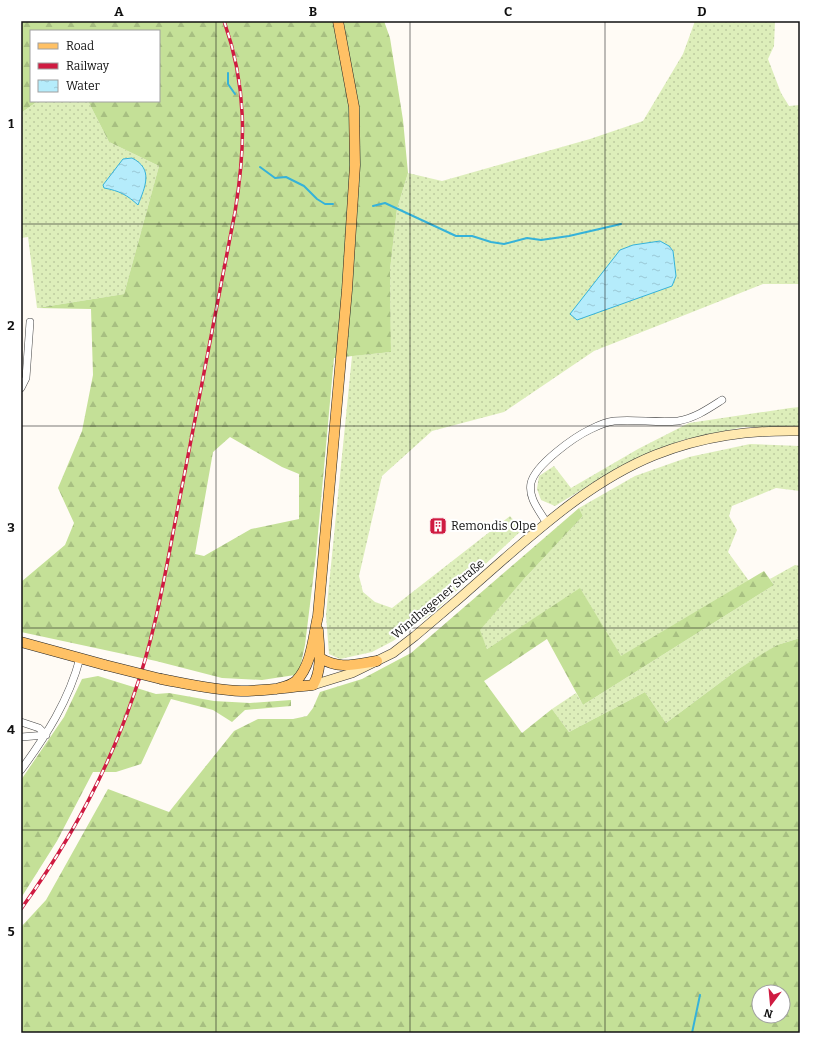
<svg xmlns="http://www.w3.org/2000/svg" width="821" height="1054" font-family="Bitter,serif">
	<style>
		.grass { fill: url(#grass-dots) }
		.forest { fill: url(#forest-firs); fill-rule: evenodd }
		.water { fill: url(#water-ripples); stroke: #35b2d9 }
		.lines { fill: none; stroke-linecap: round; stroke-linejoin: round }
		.stream { stroke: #35b2d9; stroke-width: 2 }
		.minor-casing { stroke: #444; stroke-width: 8 }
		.secondary-casing { stroke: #333; stroke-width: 10 }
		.primary-casing { stroke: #222; stroke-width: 11 }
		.minor { stroke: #fff; stroke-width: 7 }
		.secondary { stroke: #ffe9b0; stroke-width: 9 }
		.primary { stroke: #ffc165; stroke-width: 10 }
		.rail-casing { stroke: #cf1b41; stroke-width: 3.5 }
		.rail { stroke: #fff; stroke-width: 2; stroke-dasharray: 6; stroke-linecap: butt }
		.primary-bridge-casing { stroke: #222; stroke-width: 11; stroke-linecap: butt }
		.primary-bridge { stroke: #ffc165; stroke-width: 10 }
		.grid { fill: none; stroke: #111; stroke-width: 1; stroke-opacity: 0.55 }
		.labels { text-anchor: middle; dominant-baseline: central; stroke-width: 4; stroke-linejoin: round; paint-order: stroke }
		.poi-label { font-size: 12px; fill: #111; stroke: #fff; text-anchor: start }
		.street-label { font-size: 12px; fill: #111; stroke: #fff }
		.neatline { fill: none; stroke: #111; stroke-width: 1.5 }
		.grid-label { font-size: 13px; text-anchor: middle; font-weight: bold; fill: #111 }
	</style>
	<defs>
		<pattern id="grass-dots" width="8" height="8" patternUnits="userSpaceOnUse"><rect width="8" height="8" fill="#ddeeba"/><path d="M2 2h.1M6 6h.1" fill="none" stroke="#bdcb9f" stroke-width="1.8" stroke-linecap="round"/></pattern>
		<pattern id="forest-firs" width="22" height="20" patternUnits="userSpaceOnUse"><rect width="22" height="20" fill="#c4e097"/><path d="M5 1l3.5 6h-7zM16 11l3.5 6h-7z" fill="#a7bf81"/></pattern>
		<pattern id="water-ripples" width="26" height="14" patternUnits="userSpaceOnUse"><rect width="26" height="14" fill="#b5ecfb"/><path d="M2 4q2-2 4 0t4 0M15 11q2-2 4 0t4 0" fill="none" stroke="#9bc9d6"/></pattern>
	</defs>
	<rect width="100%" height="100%" fill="#fffbf5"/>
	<!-- grass -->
	<path class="grass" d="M695,21H775L774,46L768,59L781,93L789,106L800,105V284H763L594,351L504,412L432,431L382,476L359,576L363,592L375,602L392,608L510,516L522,530L434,612L393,641L372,652L340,659L329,654L326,615L352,356L391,352L390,270L397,209L408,173L442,181L590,139L643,121L683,54Z
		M38,101H88L109,142L159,166L124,294L37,308L28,237L21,238V113Z
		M800,407V427H743L683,440L648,454L619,467L555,506L541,500L537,489L539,476L554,466L571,488L638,449L689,423L790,408Z
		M750,444L800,446V491L776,488L732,506L729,516L737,530L728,552L749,581L621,657L580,589L487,649L479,630L524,579L583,516L579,508L635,476L689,457Z
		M795,565L800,566V638L777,645L737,670L666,723L645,692L569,732L552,709L576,693L583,705L774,585L770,579Z"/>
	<!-- forest -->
	<path class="forest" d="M21,21H384L390,38L403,120L408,173L397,209L390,270L391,352L334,358L316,555L305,645L300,668L295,675L262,680L222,678L156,661L21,632V582L65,545L74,523L58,488L82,431L93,375L91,309L37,308L124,294L159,166L109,142L88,101H159V31H31V101H38L21,113ZM230,437L282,467L299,474V519L251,529L204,556L195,554L213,452Z
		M579,508L583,516L524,579L480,630L487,649L580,588L621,656L764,571L774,585L583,705L547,639L484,681L522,733L552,709L569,732L645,692L666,723L737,670L762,654L777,645L800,638V1033H21V927L46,900L108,789L169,812L234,731L258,719H293L307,716L313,708L320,692L362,679L411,653ZM759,992H783V1016H759Z
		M98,676L156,694L169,693L214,701L250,703L291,700V706L245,710L232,722L213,710L171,699L141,764L116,772H93L57,841L21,898V780L64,717L82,679Z"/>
	<!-- water -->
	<path class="water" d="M132,158C154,169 145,187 138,205C127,195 120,191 104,188L103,185L123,159Z
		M660,241L669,246L673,251L676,276L672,286L577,320L570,314L620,250L633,245Z"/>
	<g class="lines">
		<!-- stream -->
		<path class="stream" d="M228,73V84L235,94
			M260,167L275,178L286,177L304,186L317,199L325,204H333
			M373,206L385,203L456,236H472L491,242L504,244L527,238L541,240L569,236L621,224
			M692,1033L700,995"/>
		<defs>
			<path id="minor" d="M21,388L26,378L30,322
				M546,522C539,510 528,498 531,483C535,465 574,437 591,429C597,426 607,422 614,421C635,419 657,423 678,421C695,418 708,409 722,400
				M21,722L39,728L46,735
				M21,737L46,735
				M21,770C46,736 69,700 80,658"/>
			<path id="secondary" d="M313,685L352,673L393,653L415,636C445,611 475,585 504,559C550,519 598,478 655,455C703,436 749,430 800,431"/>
			<path id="primary" d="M21,642L105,665
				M320,658C340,670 355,664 377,661
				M161,679C188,684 214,690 241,691C265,691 289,687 313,685
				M313,685C323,669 319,648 318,630
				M276,689C283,687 290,686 296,681C312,665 313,637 318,616L347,290L355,165L354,107L338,21"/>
		</defs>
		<!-- minor casing -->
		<use href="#minor" class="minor-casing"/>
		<!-- secondary casing -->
		<use href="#secondary" class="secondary-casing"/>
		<!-- primary casing -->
		<use href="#primary" class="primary-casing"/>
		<!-- minor -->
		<use href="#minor" class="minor"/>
		<!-- secondary -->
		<use href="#secondary" class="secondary"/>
		<!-- primary -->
		<use href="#primary" class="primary"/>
		<defs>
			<path id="rail" d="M21,909C68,844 107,773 133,697C157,631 167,561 181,492C199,399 217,305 235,212C246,145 247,86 224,21"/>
		</defs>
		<!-- rail casing -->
		<use href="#rail" class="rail-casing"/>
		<!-- rail -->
		<use href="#rail" class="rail"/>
		<defs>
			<path id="primary-bridge" d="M105,665L161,679"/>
		</defs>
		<!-- primary-bridge casing -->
		<use href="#primary-bridge" class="primary-bridge-casing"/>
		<!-- primary-bridge -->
		<use href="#primary-bridge" class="primary-bridge"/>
	</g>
	<!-- grid -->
	<path class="grid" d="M216,21V1033M410,21V1033M605,21V1033M21,224H800M21,426H800M21,628H800M21,830H800"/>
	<!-- icons -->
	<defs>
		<symbol id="building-square" viewBox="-11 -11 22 22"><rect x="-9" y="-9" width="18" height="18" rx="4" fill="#cf1b41" stroke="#fff"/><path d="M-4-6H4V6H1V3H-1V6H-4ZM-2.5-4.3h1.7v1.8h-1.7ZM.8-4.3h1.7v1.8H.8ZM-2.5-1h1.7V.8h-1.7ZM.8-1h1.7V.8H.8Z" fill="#fff"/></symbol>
	</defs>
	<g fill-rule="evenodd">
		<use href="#building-square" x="428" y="516" width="20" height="20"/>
	</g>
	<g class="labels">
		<!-- poi labels -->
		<g class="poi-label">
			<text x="451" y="526">Remondis Olpe</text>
		</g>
		<!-- street labels -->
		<g class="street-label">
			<text transform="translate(438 599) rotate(-40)">Windhagener Straße</text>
		</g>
	</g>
	<!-- border -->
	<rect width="821" height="1054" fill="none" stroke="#ffffff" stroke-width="44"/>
	<!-- legend -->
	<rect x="30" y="30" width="130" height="72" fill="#ffffff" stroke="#a0a0a0"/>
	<rect x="38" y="43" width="20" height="6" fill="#ffc165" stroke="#a0a0a0"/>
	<text x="66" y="50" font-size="12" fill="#111111">Road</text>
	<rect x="38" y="63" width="20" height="6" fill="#cf1b41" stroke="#a0a0a0"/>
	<text x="66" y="70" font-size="12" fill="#111111">Railway</text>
	<rect x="38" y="80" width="20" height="12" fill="url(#water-ripples)" stroke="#a0a0a0"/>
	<text x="66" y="90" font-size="12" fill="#111111">Water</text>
	<!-- north arrow -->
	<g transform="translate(771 1004) rotate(196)"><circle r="19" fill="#ffffff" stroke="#a0a0a0"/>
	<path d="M0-3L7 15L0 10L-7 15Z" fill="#cf1b41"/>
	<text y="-6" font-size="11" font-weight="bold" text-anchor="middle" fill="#111111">N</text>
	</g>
	<rect x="22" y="22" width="777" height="1010" class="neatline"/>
	<g class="grid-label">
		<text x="119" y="16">A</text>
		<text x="313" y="16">B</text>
		<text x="508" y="16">C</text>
		<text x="702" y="16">D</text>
		<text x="11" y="128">1</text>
		<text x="11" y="330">2</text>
		<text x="11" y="532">3</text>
		<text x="11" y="734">4</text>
		<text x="11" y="936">5</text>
	</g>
</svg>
